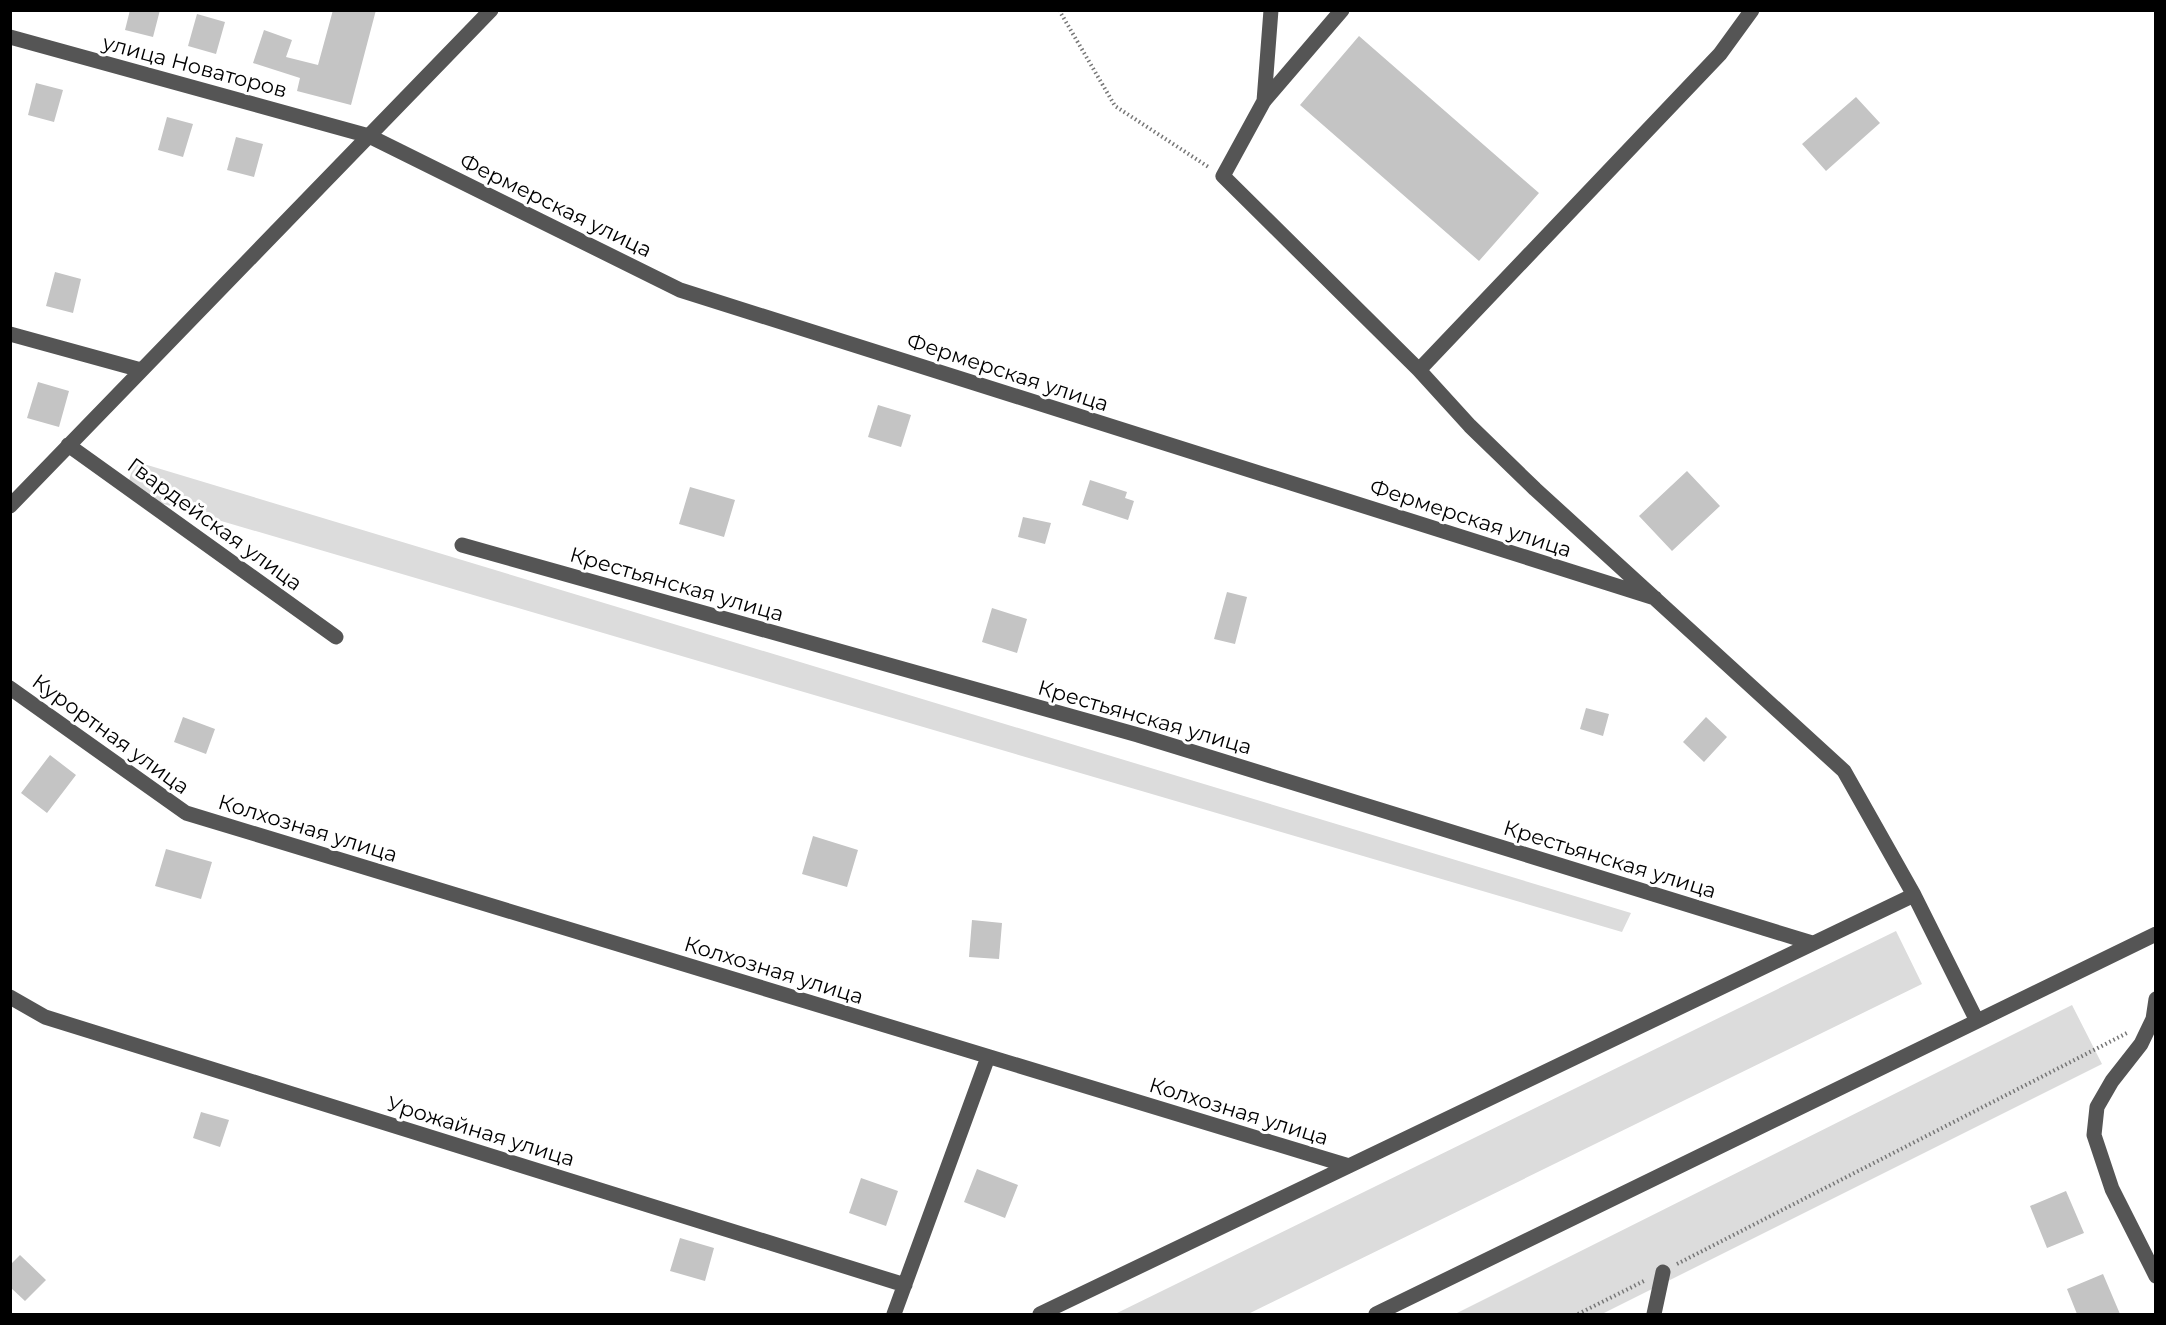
<svg xmlns="http://www.w3.org/2000/svg" width="2166" height="1325" font-family="Montserrat,sans-serif">
	<style>
		.green { fill: #dcdcdc }
		.building { fill: #c4c4c4 }
		.lines { fill: none; stroke-linecap: round; stroke-linejoin: round }
		.path { stroke: #777; stroke-width: 4; stroke-dasharray: 1.5 3; stroke-linecap: butt }
		.minor { stroke: #555; stroke-width: 15 }
		.labels { text-anchor: middle; dominant-baseline: central; stroke-width: 6; stroke-linejoin: round; paint-order: stroke }
		.street-label { font-size: 21px; fill: #000; stroke: #fff }
	</style>
	<rect width="100%" height="100%" fill="#fff"/>
	<!-- green -->
	<path class="green" d="M134,461L1631,913L1622,932L126,493Z
		M1896,931L1922,984L1248,1314H1115Z
		M2072,1005L2102,1064L1602,1314H1455Z"/>
	<!-- building -->
	<path class="building" d="M130,10H160L153,37L125,30Z
		M333,10H376L351,105L297,91L300,78L253,63L264,30L292,40L286,57L318,65Z
		M197,14L225,22L216,54L188,46Z
		M1359,36L1539,193L1479,261L1300,105Z
		M36,83L63,90L54,122L28,115Z
		M1856,97L1880,123L1826,171L1802,144Z
		M167,117L193,124L183,157L158,150Z
		M236,137L263,144L254,177L227,170Z
		M55,272L81,279L73,313L46,306Z
		M38,382L69,391L59,427L27,418Z
		M878,405L911,415L901,447L868,437Z
		M1687,471L1720,506L1672,551L1639,516Z
		M1090,480L1127,492L1125,498L1134,501L1128,520L1082,505Z
		M690,487L735,500L724,537L679,524Z
		M1023,517L1051,523L1045,544L1018,537Z
		M1227,592L1247,597L1235,644L1214,639Z
		M992,608L1027,619L1017,653L982,642Z
		M1586,708L1609,714L1603,736L1580,729Z
		M183,717L215,729L206,754L174,742Z
		M1706,717L1727,737L1704,762L1683,742Z
		M50,755L76,775L47,813L21,793Z
		M813,836L858,850L847,887L802,874Z
		M166,849L212,862L201,899L155,886Z
		M972,920L1002,923L999,959L969,957Z
		M201,1112L229,1120L220,1147L193,1138Z
		M977,1169L1018,1185L1005,1218L964,1202Z
		M861,1178L898,1191L886,1226L849,1213Z
		M2066,1191L2084,1233L2047,1248L2030,1206Z
		M680,1238L714,1248L705,1281L670,1271Z
		M20,1255L46,1280L25,1301L10,1287V1265Z
		M2103,1274L2120,1314H2077L2067,1289Z"/>
	<g class="lines">
		<!-- path -->
		<path class="path" d="M1059,10L1115,106L1210,168
			M1677,1264L2127,1033
			M1578,1314L1644,1281"/>
		<!-- minor -->
		<path class="minor" d="M1271,10L1264,101L1223,176L1419,370
			M1752,10L1720,54L1419,370L1470,426L1535,489L1844,771L1914,895L1977,1021
			M10,37L369,136L680,290L1655,598
			M1264,101L1342,10
			M10,334L141,370
			M68,445L336,637
			M10,506L491,10
			M462,545L1138,735L1812,943
			M10,688L186,813L1349,1166
			M10,997L45,1017L905,1285
			M2156,999L2153,1019L2141,1044L2112,1081L2097,1107L2094,1135L2112,1189L2156,1276
			M894,1314L988,1057
			M1040,1314L1914,895
			M1376,1314L2156,934
			M1654,1314L1663,1272"/>
	</g>
	<g class="labels">
		<!-- street labels -->
		<g class="street-label">
			<text transform="translate(195 66) rotate(15)">улица Новаторов</text>
			<text transform="translate(556 205) rotate(26)">Фермерская улица</text>
			<text transform="translate(1008 372) rotate(18)">Фермерская улица</text>
			<text transform="translate(1471 518) rotate(18)">Фермерская улица</text>
			<text transform="translate(215 524) rotate(36)">Гвардейская улица</text>
			<text transform="translate(677 584) rotate(16)">Крестьянская улица</text>
			<text transform="translate(1145 717) rotate(16)">Крестьянская улица</text>
			<text transform="translate(111 734) rotate(36)">Курортная улица</text>
			<text transform="translate(308 828) rotate(17)">Колхозная улица</text>
			<text transform="translate(1610 859) rotate(17)">Крестьянская улица</text>
			<text transform="translate(774 970) rotate(17)">Колхозная улица</text>
			<text transform="translate(1239 1111) rotate(17)">Колхозная улица</text>
			<text transform="translate(481 1131) rotate(17)">Урожайная улица</text>
		</g>
	</g>
	<!-- border -->
	<rect width="2166" height="1325" fill="none" stroke="#000000" stroke-width="24"/>
</svg>
